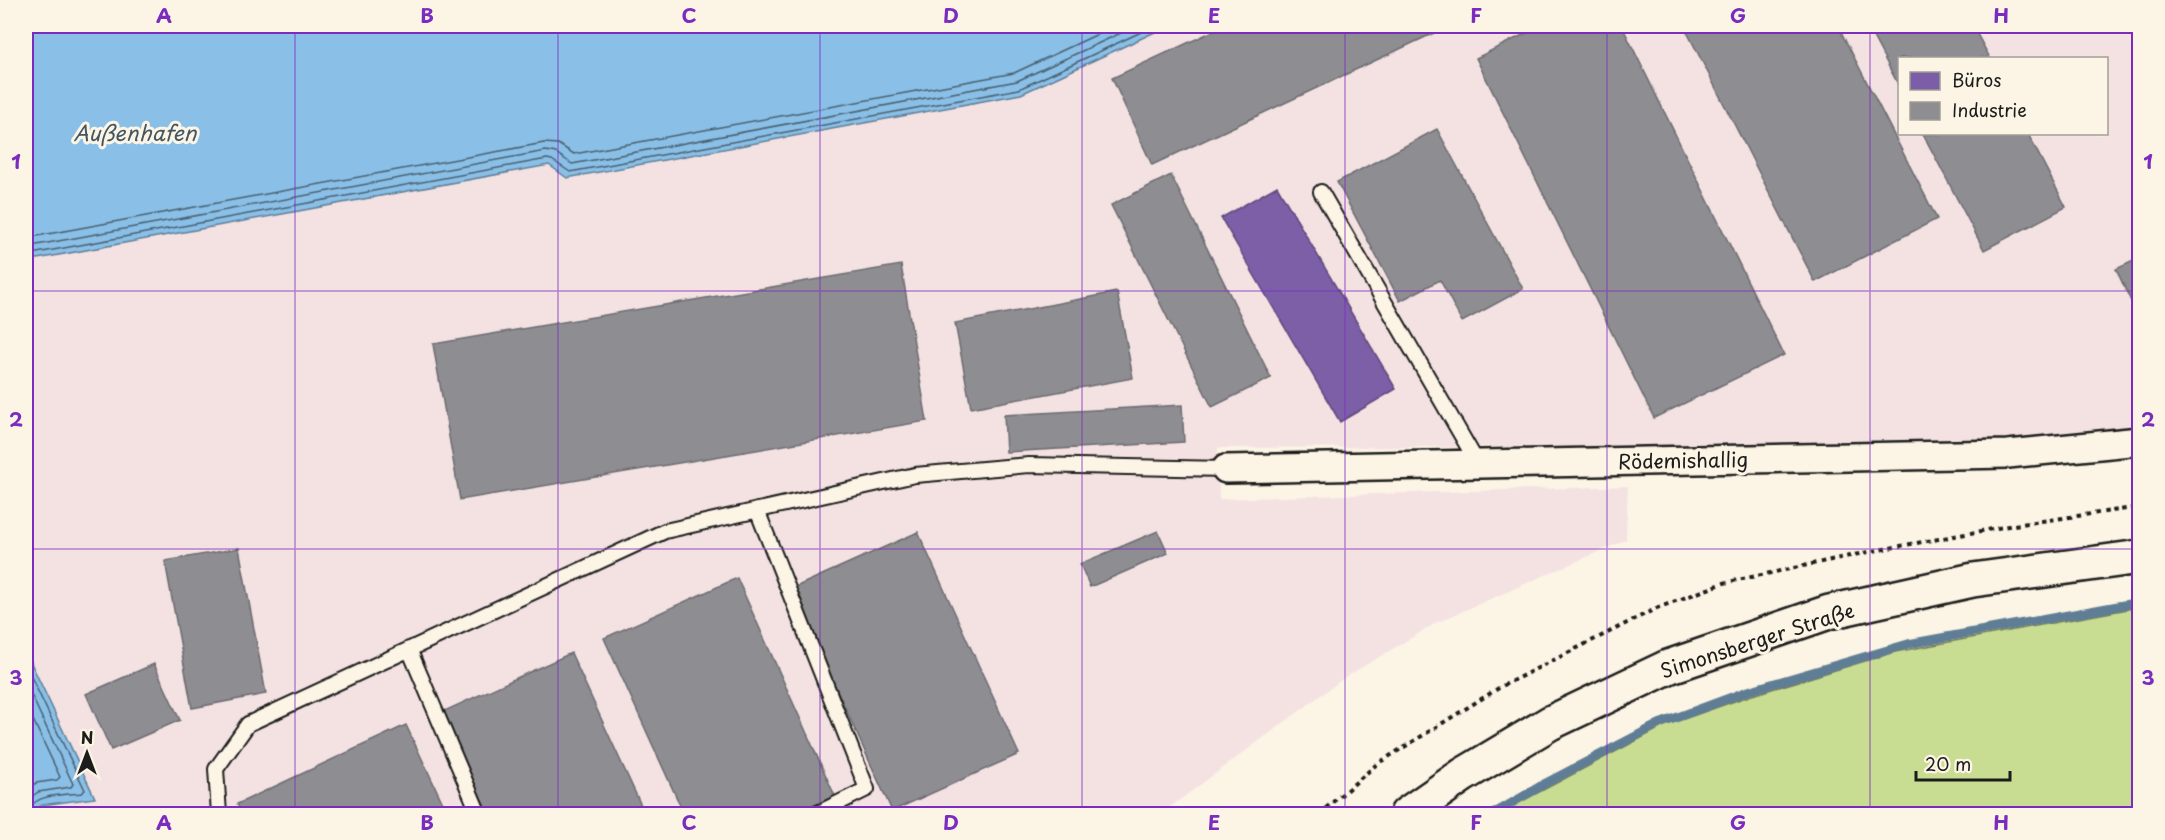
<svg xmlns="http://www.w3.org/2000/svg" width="2165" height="840" font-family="'Playpen Sans',sans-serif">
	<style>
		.built { fill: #f4e2e3; fill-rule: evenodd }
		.green { fill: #c8dd92; stroke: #727c57; stroke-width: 1.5 }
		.water { fill: #8ac0e8; stroke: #5e7e96; stroke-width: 1.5 }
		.offices { fill: #7b5ea7; stroke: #5e4a7d; stroke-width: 1.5 }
		.industry { fill: #8d8d92; stroke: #6b6b6f; stroke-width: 1.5 }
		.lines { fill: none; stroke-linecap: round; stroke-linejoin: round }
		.shore { stroke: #485e6e; stroke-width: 1.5 }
		.stream { stroke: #5e7e96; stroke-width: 9 }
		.lane-casing { stroke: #1c1c1c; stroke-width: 18 }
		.street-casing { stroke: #1c1c1c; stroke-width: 32 }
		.secondary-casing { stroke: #1c1c1c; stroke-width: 38 }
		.path { stroke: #1c1c1c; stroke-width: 4; stroke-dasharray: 4.5 4.5; stroke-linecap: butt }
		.lane { stroke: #fcf5e5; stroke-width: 14 }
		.street { stroke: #fcf5e5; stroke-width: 27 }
		.secondary { stroke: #fcf5e5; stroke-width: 33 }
		.grid { fill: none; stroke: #7b2cbf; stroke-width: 1.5; stroke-opacity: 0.55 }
		.labels { text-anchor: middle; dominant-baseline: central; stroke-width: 6; stroke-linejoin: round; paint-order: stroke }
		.street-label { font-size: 20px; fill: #1c1c1c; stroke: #fcf5e5 }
		.water-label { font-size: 21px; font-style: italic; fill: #425563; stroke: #fcf5e5 }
		.neatline { fill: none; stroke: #7b2cbf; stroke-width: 2 }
		.grid-label { font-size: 20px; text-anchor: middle; font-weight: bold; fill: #7b2cbf }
	</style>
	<rect width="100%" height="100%" fill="#fcf5e5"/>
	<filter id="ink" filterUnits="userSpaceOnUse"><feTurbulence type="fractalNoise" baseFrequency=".0167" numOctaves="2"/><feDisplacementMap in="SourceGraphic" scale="12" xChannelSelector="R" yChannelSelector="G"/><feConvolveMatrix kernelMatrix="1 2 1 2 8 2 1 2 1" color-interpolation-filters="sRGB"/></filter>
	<g filter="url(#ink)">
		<!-- built -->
		<path class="built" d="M1168,26H2139V433L1990,445L1218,448L1219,499L1628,486L1626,540L1438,622L1344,678L1161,814H31L42,805L94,798L32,665L26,642V261L549,165L568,178L1021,94ZM1900,58H2106V134H1900Z"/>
		<!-- green -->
		<path class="green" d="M2139,607V814H1501L1511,807L1664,726L1749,696L1895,652Z"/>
		<!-- water -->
		<path class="water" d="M26,26H1168L1021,94L567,178L549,165L26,261Z
			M26,643L32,665L95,798L42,805L31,814H26Z"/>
		<!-- offices -->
		<path class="offices" d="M1277,186L1396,389L1340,422L1221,218Z"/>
		<!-- industry -->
		<path class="industry" d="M1224,26H1449L1152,165L1112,78Z
			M1541,26H1622L1784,355L1654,418L1476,58Z
			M1684,26H1838L1937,219L1815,282Z
			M1886,26H1988L1976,32L1990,58H1900V88L1871,33Z
			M1437,129L1523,289L1462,322L1440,280L1400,301L1337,182Z
			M1923,134H2028L2066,207L1984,250Z
			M1171,175L1271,378L1212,407L1111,205Z
			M2140,258V307L2135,310L2116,269Z
			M901,265L927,421L460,500L433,344Z
			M1117,292L1133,378L971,408L955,323Z
			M1182,405L1184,442L1006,452L1004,415Z
			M1158,531L1168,553L1090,587L1080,564Z
			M918,532L1019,754L892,811L791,589Z
			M239,548L266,694L192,708L165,561Z
			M737,578L835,796L793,814H684L604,638Z
			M571,653L645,814H487L440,713Z
			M154,664L180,720L111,750L86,694Z
			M406,725L448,814H242L237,804Z"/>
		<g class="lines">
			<!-- shore -->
			<path class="shore" d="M26,238L544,143L558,144L574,154L1014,73L1115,26
				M26,247L546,151L556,153L572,164L1017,81L1136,26
				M26,255L547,159L552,160L570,172L1019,89L1154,26
				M26,666L85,790L82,793C66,795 30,793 28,814
				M26,684L73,784L71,787L38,792L26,801
				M26,705L60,777L57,780L36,783L26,789"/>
			<!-- stream -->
			<path class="stream" d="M1493,814L1546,783L1659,724L1748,691L1908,644L2140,602"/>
			<defs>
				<path id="lane" d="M1321,192L1478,464
					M757,510L867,789L816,814
					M409,649L479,814
					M219,814L216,769L248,724L665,531L915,475L1029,465L1226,469"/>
				<path id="street" d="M1226,469L2008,454L2140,441"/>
				<path id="secondary" d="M1407,814L1463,775L1550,723L1668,667L1829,612L1973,580L2140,557"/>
			</defs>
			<!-- lane casing -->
			<use href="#lane" class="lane-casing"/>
			<!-- street casing -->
			<use href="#street" class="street-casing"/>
			<!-- secondary casing -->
			<use href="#secondary" class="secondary-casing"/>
			<!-- path -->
			<path class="path" d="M1319,814L1377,764L1502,686L1657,608L1724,583L1868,552L2014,525L2140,507"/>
			<!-- lane -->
			<use href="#lane" class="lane"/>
			<!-- street -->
			<use href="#street" class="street"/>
			<!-- secondary -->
			<use href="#secondary" class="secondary"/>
		</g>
	</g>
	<!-- grid -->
	<path class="grid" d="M295,26V814M558,26V814M820,26V814M1082,26V814M1345,26V814M1607,26V814M1870,26V814M26,291H2140M26,549H2140"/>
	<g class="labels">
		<!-- street labels -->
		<g class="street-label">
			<text transform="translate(1683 460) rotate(-1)">Rödemishallig</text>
			<text transform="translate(1757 640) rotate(-18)">Simonsberger Straße</text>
		</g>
		<!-- water labels -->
		<g class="water-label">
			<text x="135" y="132">Außenhafen</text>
		</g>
	</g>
	<!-- margin -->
	<rect width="2165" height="840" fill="none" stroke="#fcf5e5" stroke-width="66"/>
	<!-- legend -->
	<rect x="1898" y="57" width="210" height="78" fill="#fcf5e5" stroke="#a29e95" stroke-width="1.5"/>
	<rect x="1910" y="72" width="30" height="18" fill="#7b5ea7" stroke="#a29e95" stroke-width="1.5"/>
	<text x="1952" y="87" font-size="18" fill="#1c1c1c">Büros</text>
	<rect x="1910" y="102" width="30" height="18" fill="#8d8d92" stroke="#a29e95" stroke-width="1.5"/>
	<text x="1952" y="117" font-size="18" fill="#1c1c1c">Industrie</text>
	<!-- north arrow -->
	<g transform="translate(87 753)" stroke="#fcf5e5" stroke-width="4.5" paint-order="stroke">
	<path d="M0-4.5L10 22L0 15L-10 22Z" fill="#1c1c1c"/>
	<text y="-9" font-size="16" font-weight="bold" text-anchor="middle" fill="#1c1c1c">N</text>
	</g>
	<!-- scale -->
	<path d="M1916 771v9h94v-9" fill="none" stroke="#1c1c1c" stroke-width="3"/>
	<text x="1925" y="771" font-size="18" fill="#1c1c1c" stroke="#fcf5e5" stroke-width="4.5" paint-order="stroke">20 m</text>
	<rect x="33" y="33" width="2099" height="774" class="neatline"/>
	<g class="grid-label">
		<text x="164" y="23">A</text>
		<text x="427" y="23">B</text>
		<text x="689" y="23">C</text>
		<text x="951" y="23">D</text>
		<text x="1214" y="23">E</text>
		<text x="1476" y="23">F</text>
		<text x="1738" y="23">G</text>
		<text x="2001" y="23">H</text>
		<text x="16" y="169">1</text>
		<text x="2148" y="169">1</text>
		<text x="16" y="427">2</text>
		<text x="2148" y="427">2</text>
		<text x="16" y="685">3</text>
		<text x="2148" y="685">3</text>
		<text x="164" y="830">A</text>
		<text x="427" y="830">B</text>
		<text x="689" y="830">C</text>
		<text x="951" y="830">D</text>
		<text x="1214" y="830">E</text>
		<text x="1476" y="830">F</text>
		<text x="1738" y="830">G</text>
		<text x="2001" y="830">H</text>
	</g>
</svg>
